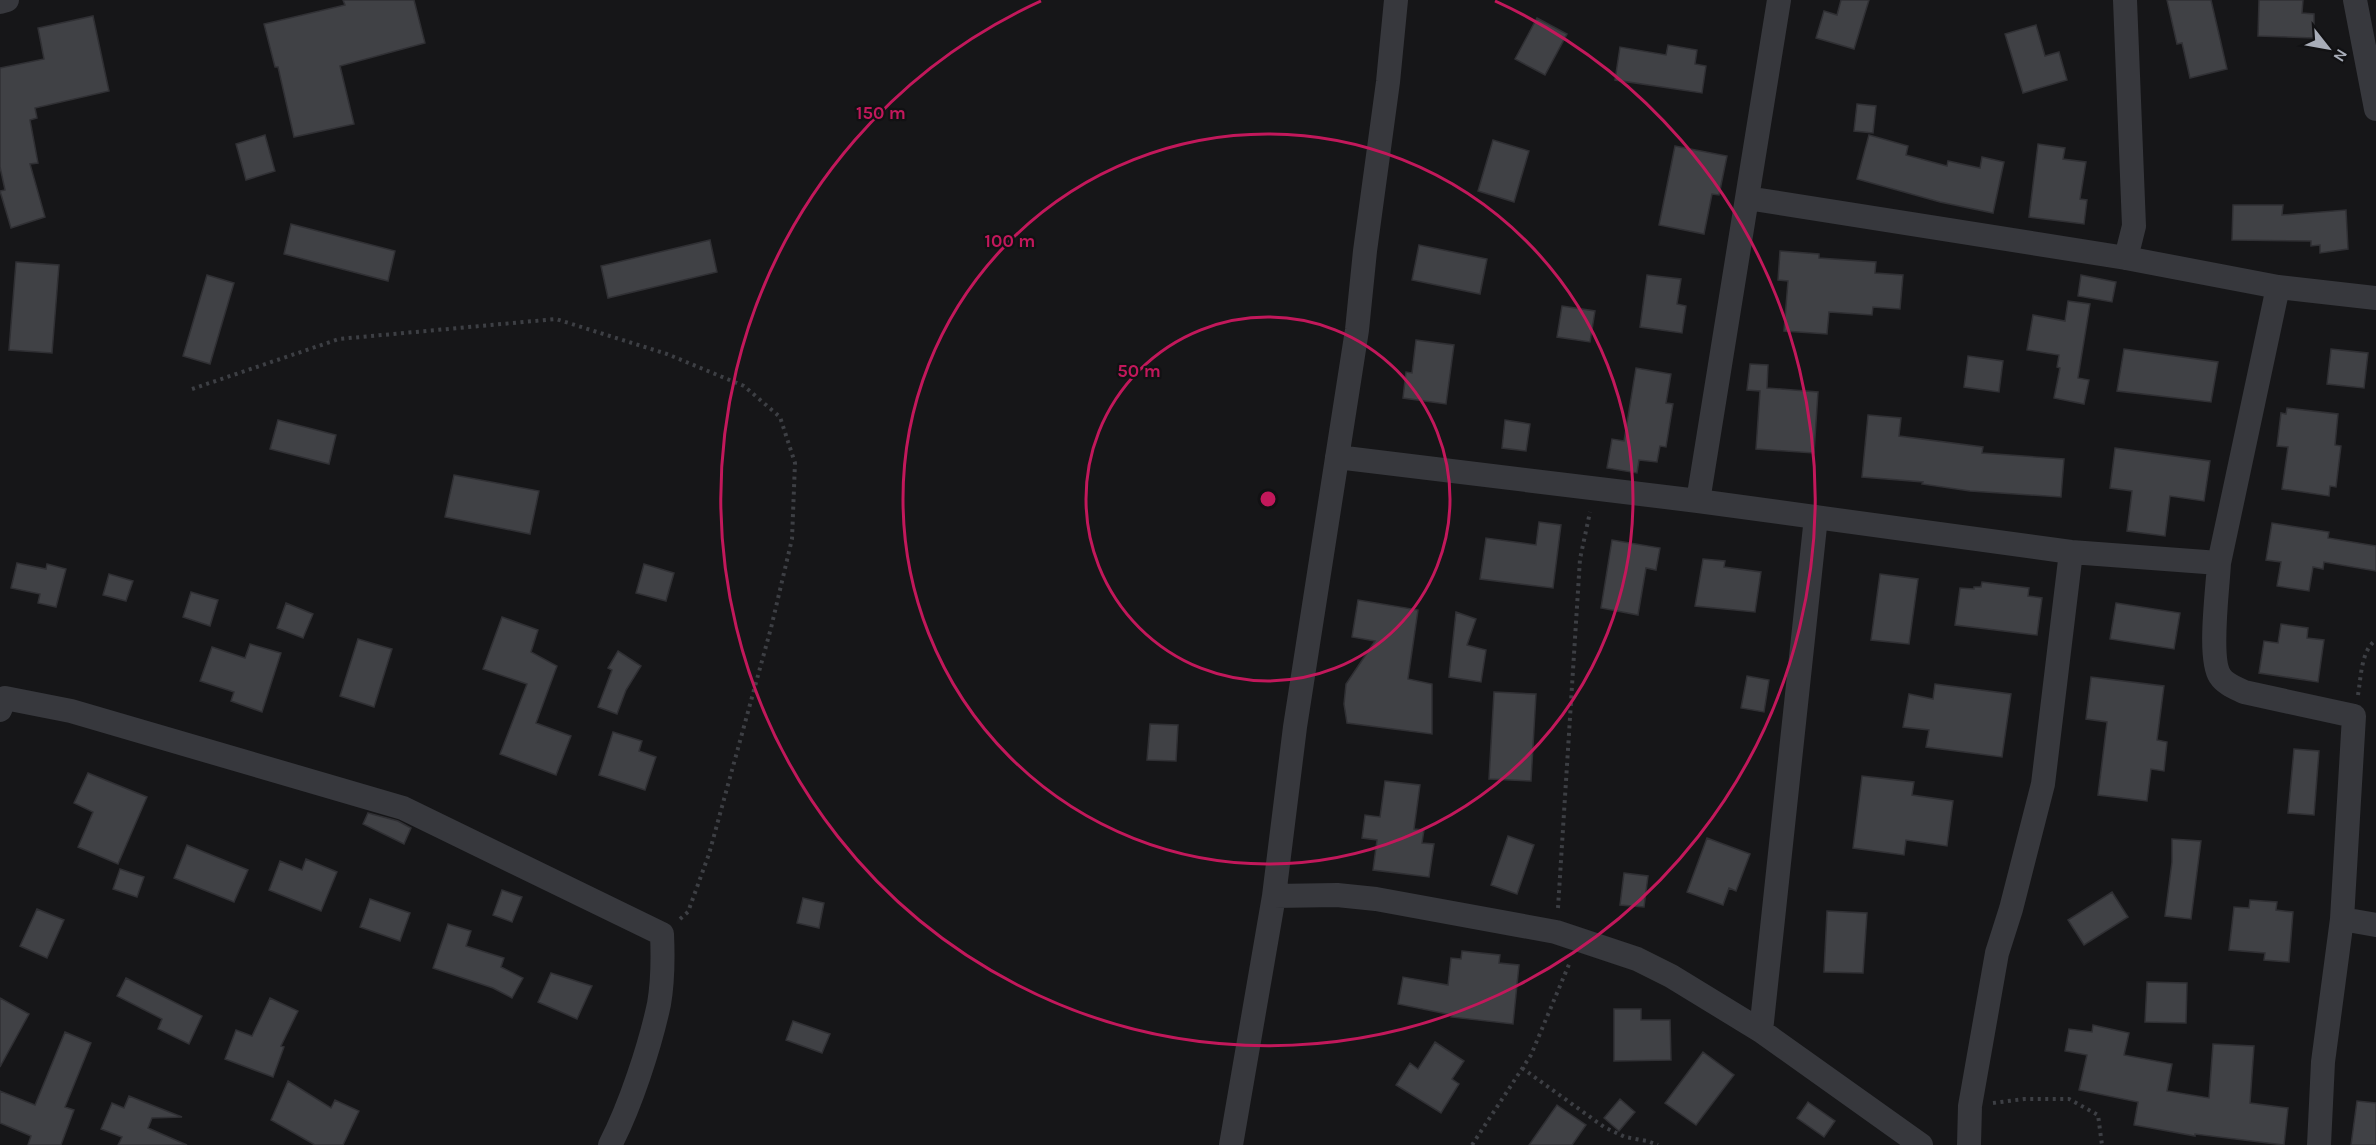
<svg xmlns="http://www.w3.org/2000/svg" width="2376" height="1145" font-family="Karla,sans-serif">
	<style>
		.building { fill: #404145; stroke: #303034; stroke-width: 1.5 }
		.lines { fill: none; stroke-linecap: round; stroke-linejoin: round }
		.path { stroke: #3d3f44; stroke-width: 4; stroke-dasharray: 3 4.5; stroke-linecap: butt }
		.minor { stroke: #37383d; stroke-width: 24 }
		.ring { fill: none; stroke: #c2185b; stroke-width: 3 }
		.centre { fill: #c2185b; stroke: #111113; stroke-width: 3 }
		.ring-label { font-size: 18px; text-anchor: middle; font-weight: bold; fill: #c2185b; stroke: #111113; stroke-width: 4.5; stroke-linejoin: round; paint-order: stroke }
	</style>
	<rect width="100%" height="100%" fill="#161618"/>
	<!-- building -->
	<path class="building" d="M343,0H414L425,43L340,66L354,124L294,137L278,67H275L264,24L345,5Z
		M1841,0H1869L1854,49L1816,38L1824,11L1837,15Z
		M2167,0H2211L2227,69L2190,78L2182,43L2177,44Z
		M2259,0H2303L2302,13L2314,14V38L2258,36Z
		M93,16L109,91L35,108L37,118L30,120L38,163L30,164L45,217L11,228L0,191L5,190L0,167V68L44,59L38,28Z
		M1537,18L1567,34L1545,75L1515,59Z
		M2036,25L2045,56L2059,52L2067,80L2023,93L2005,34Z
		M1668,45L1697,50L1695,64L1706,66L1702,93L1615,80L1620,47L1666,55Z
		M1857,104L1876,106L1873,133L1854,131Z
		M265,135L275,171L246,180L236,144Z
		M1869,135L1908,146L1906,155L1947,166L1948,161L1980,168L1982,157L2004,162L1993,213L1940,202L1857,179Z
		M1493,140L1529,151L1514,202L1478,191Z
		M2038,144L2065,148L2063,159L2086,162L2080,199L2087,200L2084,224L2029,217Z
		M1675,146L1727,156L1719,195L1712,194L1704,234L1659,225Z
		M2233,205H2283L2282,215L2346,210L2348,249L2320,253V245L2311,246V241L2232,240Z
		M291,224L395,251L388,281L284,254Z
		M710,240L717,272L608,298L601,266Z
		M1419,245L1487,259L1480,294L1412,280Z
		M1780,251L1819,254V258L1876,262L1875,273L1903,275L1900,309L1873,307L1872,315L1829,312L1827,334L1784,331L1788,281L1778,280Z
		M16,262L59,265L52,353L9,350Z
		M207,275L234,283L210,364L183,356Z
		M1647,275L1681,279L1677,304L1686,306L1682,333L1640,327Z
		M2081,275L2116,282L2112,302L2078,296Z
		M2068,301L2090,304L2078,378L2089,380L2084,404L2054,398L2060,368L2057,367L2059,355L2027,350L2033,315L2065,321Z
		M1562,306L1595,311L1590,342L1557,337Z
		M1416,340L1454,345L1446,404L1403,398L1406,372L1412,373Z
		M2124,349L2218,362L2211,402L2117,391Z
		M2331,349L2368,353L2364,388L2327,384Z
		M1968,356L2003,361L1999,392L1964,387Z
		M1750,364L1768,365L1767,388L1818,392L1814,453L1756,449L1760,391L1747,390Z
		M1636,368L1671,374L1666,403L1673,404L1666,447L1660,446L1657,462L1639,460L1637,473L1607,468L1612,439L1624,441Z
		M2287,408L2338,414L2335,445L2341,446L2336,487L2330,486L2329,496L2282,489L2288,447L2277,446L2281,413L2286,414Z
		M1868,415L1901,418L1899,436L1983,447L1982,453L2064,459L2061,497L1970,491L1922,484L1923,482L1862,477Z
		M278,420L336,435L329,464L270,449Z
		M1505,420L1530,424L1526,451L1502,448Z
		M2115,448L2210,461L2204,501L2170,496L2165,536L2127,531L2132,491L2110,488Z
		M454,475L539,491L530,534L445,517Z
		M1539,522L1561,525L1553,588L1480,579L1486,538L1536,545Z
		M2272,523L2329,532L2328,538L2376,546V571L2324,562L2323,569L2313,567L2309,591L2277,586L2281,562L2266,560Z
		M1612,540L1660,548L1656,570L1646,568L1638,615L1601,608Z
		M1703,559L1725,561L1724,567L1761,572L1755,612L1695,606Z
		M17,563L46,569L47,564L66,569L56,607L38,603L40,594L11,588Z
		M644,564L674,573L666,601L636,593Z
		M109,574L133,581L126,601L103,595Z
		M1880,574L1918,579L1909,644L1871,640Z
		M1982,582L2029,588L2028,596L2042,598L2037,635L1955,625L1960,588L1974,589V587H1981Z
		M191,592L218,600L210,626L183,617Z
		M1358,600L1418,610L1408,679L1432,684V734L1347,723L1344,704L1346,684L1375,641L1352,637Z
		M286,603L313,614L303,638L277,628Z
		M2116,603L2180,613L2174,649L2110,639Z
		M1456,612L1476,619L1467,645L1486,650L1481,682L1449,677Z
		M502,617L538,630L531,652L557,666L536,723L571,736L556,775L500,754L527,684L483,669Z
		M2281,624L2308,628L2307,638L2324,640L2318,682L2259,673L2264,641L2278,643Z
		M358,639L392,649L374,707L340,696Z
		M250,644L281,653L262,712L231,701L234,692L200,681L212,647L245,658Z
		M618,651L641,666L626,690L617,714L598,707L612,670L608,668Z
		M1747,676L1769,680L1764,712L1741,708Z
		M2091,677L2164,686L2157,740L2167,742L2164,771L2151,769L2147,801L2098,795L2107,722L2086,719Z
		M1935,684L2011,694L2002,757L1926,747L1929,730L1903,727L1909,694L1933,699Z
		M1494,692L1536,694L1531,781L1489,779Z
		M1150,724L1178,725L1176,761L1147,760Z
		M613,732L642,741L639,751L656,757L645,790L599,775Z
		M2294,749L2319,751L2314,815L2288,813Z
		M88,773L147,797L118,864L78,847L93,812L74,803Z
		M1862,776L1914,782L1912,795L1953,801L1947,846L1906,840L1904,855L1853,848Z
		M1385,781L1420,785L1414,829L1424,830L1422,843L1434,844L1429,877L1373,870L1377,840L1362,838L1365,815L1380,817Z
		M368,813L398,821L411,828L404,844L363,824Z
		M1508,836L1534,845L1517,894L1491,885Z
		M1707,838L1750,854L1736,891L1729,888L1723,905L1687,892Z
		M2172,839L2201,841L2191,919L2165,916L2172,862Z
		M187,845L248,870L234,902L174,878Z
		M306,859L337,872L321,911L269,890L280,861L302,870Z
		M120,869L144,877L137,897L113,889Z
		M1624,873L1648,876L1644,907L1620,905Z
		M502,890L522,897L512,922L493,915Z
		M2112,892L2128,917L2084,945L2068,920Z
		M803,898L824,903L819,928L797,923Z
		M370,899L410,913L400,941L360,927Z
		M2250,900L2277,902L2276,910L2293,912L2289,962L2264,960L2265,953L2229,950L2234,907L2249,908Z
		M37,909L64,920L47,958L20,946Z
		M1827,911L1867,913L1863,973L1824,972Z
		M448,924L471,931L466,946L504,958L501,967L523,978L512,998L493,988L433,968Z
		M1462,951L1500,955L1499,963L1519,965L1513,1024L1451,1017L1452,1015L1398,1004L1403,977L1448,985L1451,958L1461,959Z
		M551,973L592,986L577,1019L538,1002Z
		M126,978L202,1016L189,1044L158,1029L162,1019L117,996Z
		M2147,982L2187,983L2186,1023L2145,1022Z
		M0,998L29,1014L0,1067Z
		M270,998L298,1011L281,1046L284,1047L273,1077L225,1059L236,1030L252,1036Z
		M1614,1009H1641V1020H1670L1671,1060L1614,1061Z
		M793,1021L830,1034L822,1053L786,1040Z
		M2093,1025L2129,1033L2124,1055L2172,1064L2167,1091L2209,1098L2213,1044L2254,1046L2250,1103L2288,1108L2284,1145L2195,1134V1136L2134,1125L2138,1102L2079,1090L2087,1055L2065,1051L2069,1029L2092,1032Z
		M65,1032L91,1043L65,1107L74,1110L61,1145H28L31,1136L0,1123V1091L35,1105Z
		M1435,1042L1464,1061L1452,1079L1459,1084L1441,1113L1396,1085L1410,1063L1418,1069Z
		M1703,1052L1734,1075L1696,1125L1665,1103Z
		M288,1081L331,1108L335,1100L359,1111L343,1145H315L271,1120Z
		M129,1096L182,1117L152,1118L148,1128L187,1145H118L122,1137L101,1129L112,1103L124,1108Z
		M1620,1099L1635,1112L1619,1131L1604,1118Z
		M2357,1101L2376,1103V1145H2351Z
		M1808,1102L1835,1121L1824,1137L1797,1118Z
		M1557,1105L1586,1125L1572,1145H1529Z"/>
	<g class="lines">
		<!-- path -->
		<path class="path" d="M192,389L339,339L556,319L667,354L744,386L780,417L795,463L792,539L771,628L709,854L688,912L680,919
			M2358,695C2361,678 2361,650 2376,640
			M1558,908L1580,559L1590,512
			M1522,1068L1604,1127L1625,1137L1647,1141L1658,1145
			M1993,1103L2024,1099H2069L2098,1115L2102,1145
			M1472,1145L1531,1055L1570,962"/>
		<!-- minor -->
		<path class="minor" d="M2125,0L2134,226L2126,258
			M2355,0L2376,109
			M0,2L7,0
			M1747,198L2126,258L2278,287L2376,298
			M1337,457L1698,501L2071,552L2219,563L2278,287
			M1698,501L1779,0
			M2219,563C2218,587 2208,658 2220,676C2225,684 2236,688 2244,692L2354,716L2342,919L2376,925
			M0,710L5,698L71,711L403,808L662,934C663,956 663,981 659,1004C650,1046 630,1107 610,1145
			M1274,896L1337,895L1376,899L1556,932L1637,959L1671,976L1761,1031L1921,1145
			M1761,1031L1816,517
			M1231,1145L1274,896L1295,727L1357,330L1365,251L1388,82L1396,0
			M1969,1145L1970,1106L1997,953L2011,909L2043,784L2071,552
			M2319,1145L2323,1062L2342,919"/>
	</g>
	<!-- distance rings -->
	<g class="ring">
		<circle cx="1268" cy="499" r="182"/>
		<circle cx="1268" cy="499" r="365"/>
		<path d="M1495 1A547 547 0 1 1 1041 1"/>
	</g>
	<circle cx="1268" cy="499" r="9" class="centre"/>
	<g class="ring-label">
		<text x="881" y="119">150 m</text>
		<text x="1010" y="247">100 m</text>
		<text x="1139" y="377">50 m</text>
	</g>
	<!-- north arrow -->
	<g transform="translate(2328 48) rotate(121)" stroke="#111113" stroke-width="4.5" paint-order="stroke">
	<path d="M0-4.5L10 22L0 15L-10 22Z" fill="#a8adb8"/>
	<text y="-9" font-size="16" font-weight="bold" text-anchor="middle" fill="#a8adb8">N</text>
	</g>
</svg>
